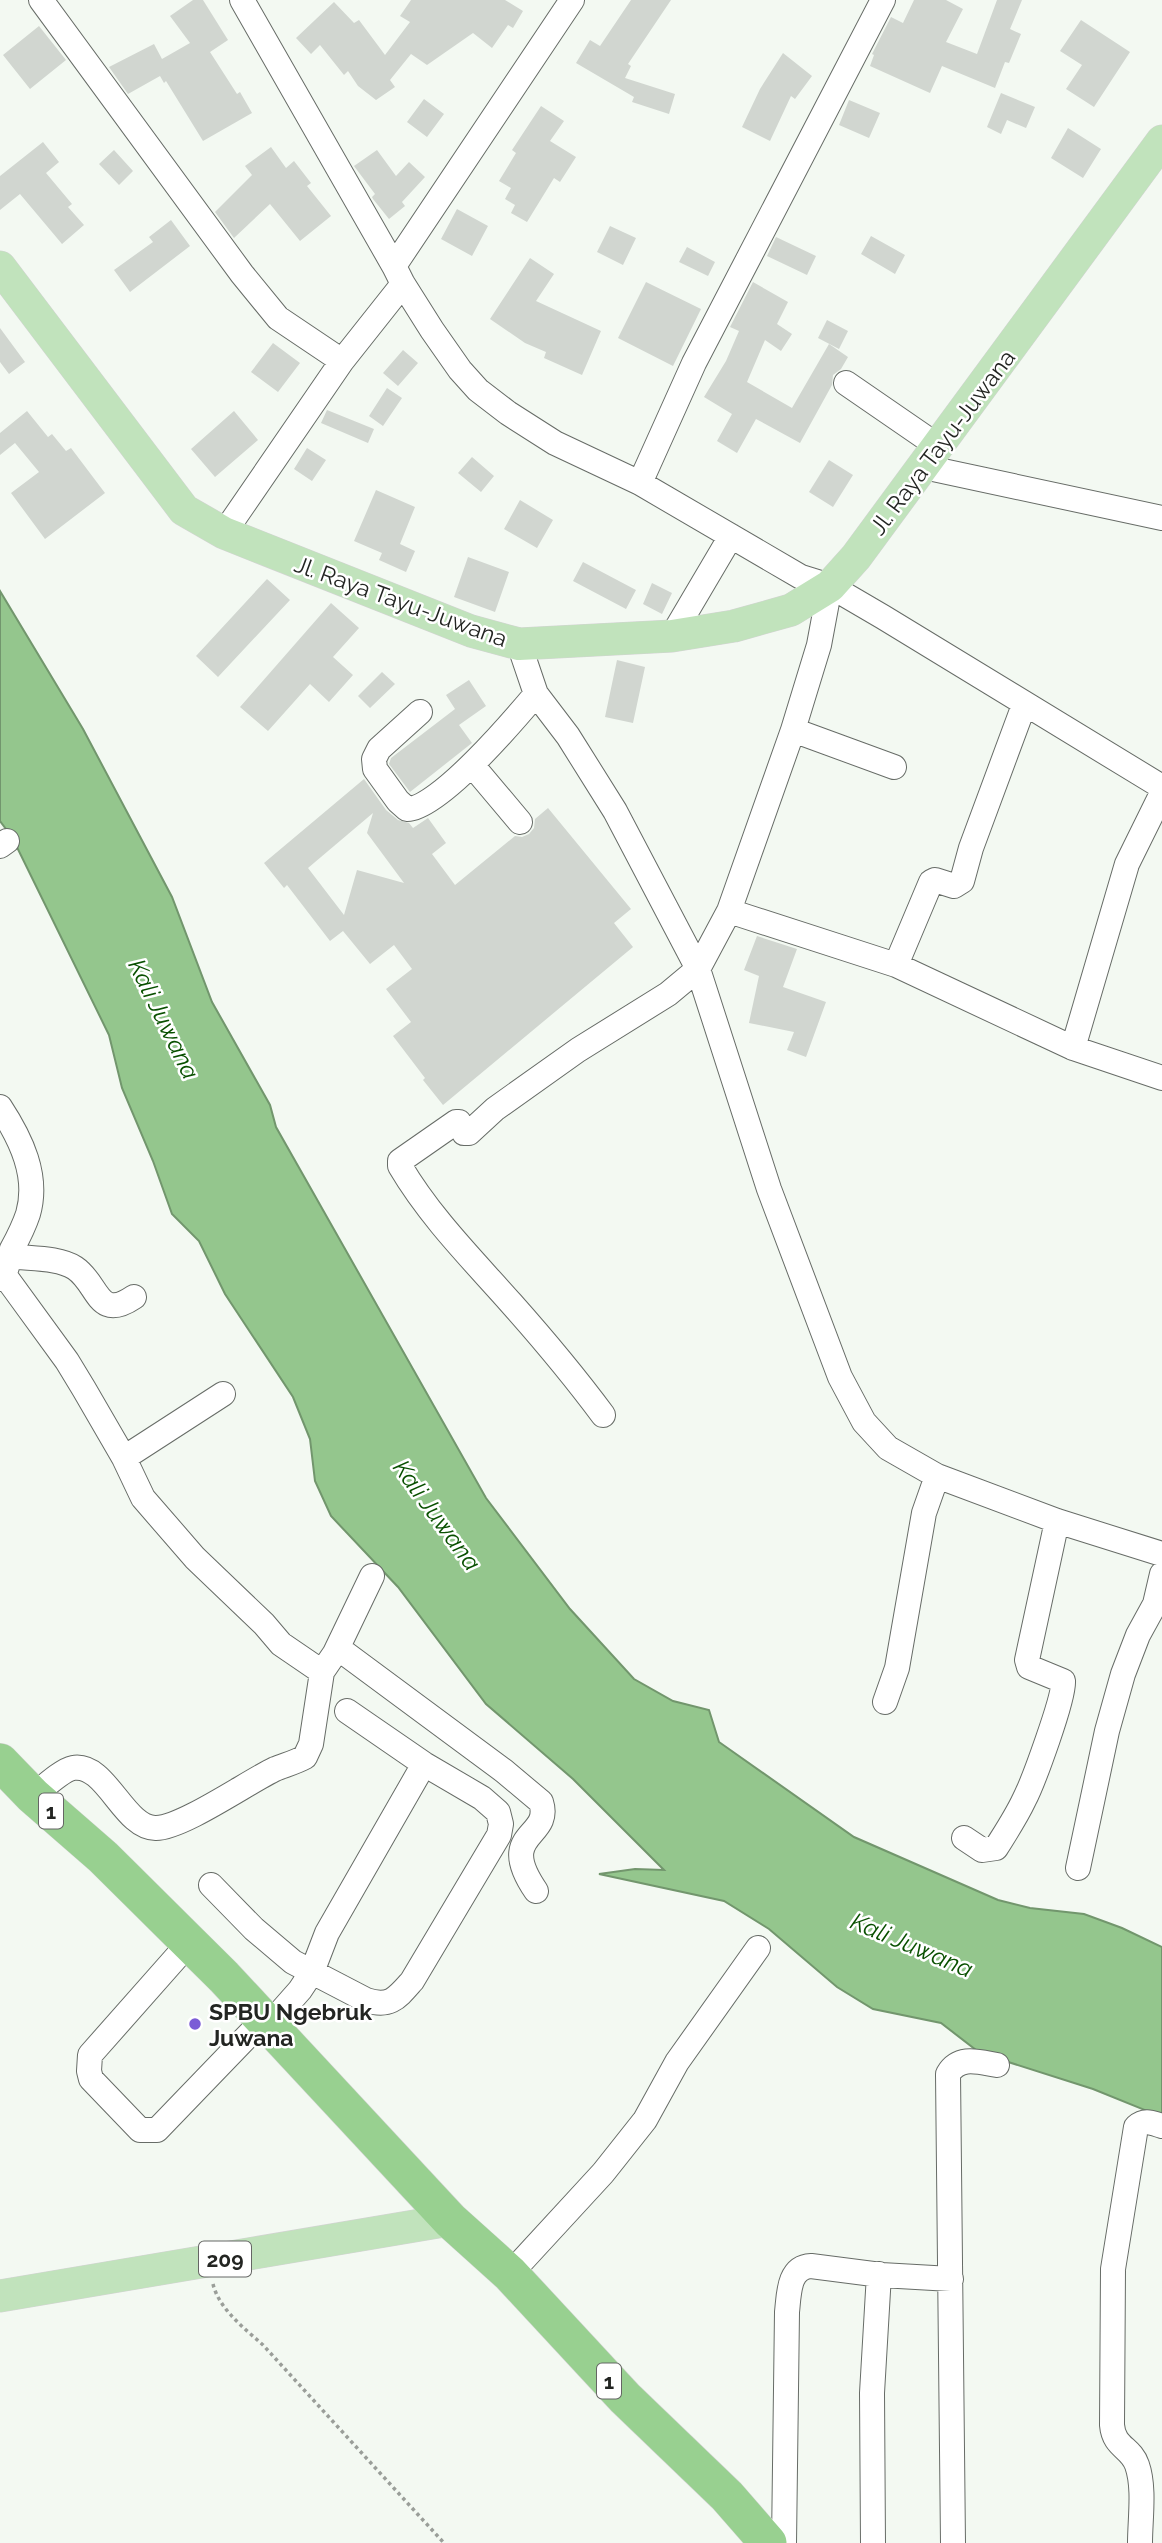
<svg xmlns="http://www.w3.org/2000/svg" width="1162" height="2543" font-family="Raleway,sans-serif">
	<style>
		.water { fill: #94c68d; stroke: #72966d; stroke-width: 2 }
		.building { fill: #d1d6d0; fill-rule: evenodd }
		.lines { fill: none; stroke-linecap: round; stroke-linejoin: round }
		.minor-casing { stroke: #676c67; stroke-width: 26 }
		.major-casing { stroke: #d3d3d3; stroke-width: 33 }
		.highway-casing { stroke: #d3d3d3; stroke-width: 38 }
		.path { stroke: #9a9e99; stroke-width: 3.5; stroke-dasharray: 3.5 3.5; stroke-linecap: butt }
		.minor { stroke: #fff; stroke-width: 24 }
		.major { stroke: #c1e3bc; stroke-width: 32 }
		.highway { stroke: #98d090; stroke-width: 37 }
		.poi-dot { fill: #7b5cd6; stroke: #fff; stroke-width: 2.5 }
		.labels { text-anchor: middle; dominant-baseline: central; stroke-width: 5; stroke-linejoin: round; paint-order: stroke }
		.shield { fill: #fff; stroke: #656664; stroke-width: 2 }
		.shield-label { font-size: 21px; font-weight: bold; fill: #232522 }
		.street-label { font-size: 23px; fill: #232522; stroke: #fff }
		.poi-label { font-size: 23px; font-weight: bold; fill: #232522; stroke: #fff; text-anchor: start }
		.water-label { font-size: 24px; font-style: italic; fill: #095000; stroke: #fff }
	</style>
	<rect width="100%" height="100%" fill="#f3f9f2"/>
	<!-- water -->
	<path class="water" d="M0,591L83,729L172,897L212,1002L270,1105L276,1127L486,1498L570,1609L634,1679L673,1701L709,1710L719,1742L854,1837L998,1900L1030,1908L1084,1914L1122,1928L1162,1947V2117L1093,2089L980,2053L941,2023L873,2009L837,1987L769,1929L724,1901L599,1874L635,1869L664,1870L573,1779L486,1704L398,1587L331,1516L315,1481L310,1439L293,1397L225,1294L199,1241L172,1214L153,1161L122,1088L109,1035L12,837L0,821Z"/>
	<!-- building -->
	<path class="building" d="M193,0H203L228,40L210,52L237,94L240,92L252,113L203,141L166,81L164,83L160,76L128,94L109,67L154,44L162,59L190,43L170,16Z
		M411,0H505L523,11L513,28L508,25L492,48L473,33L427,65L411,54L390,80L395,87L376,100L358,86L348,71L344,75L320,45L311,54L296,38L334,2L354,23L359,20L385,55L410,22L400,16Z
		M631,0H671L628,64L631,66L625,78L675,94L669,114L632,102L634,97L576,63L590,40L600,46Z
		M914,0H946L963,9L946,42L977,54L997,0H1022L1010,29L1021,34L1009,63L1005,62L995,88L942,66L930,93L870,66L874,55L872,54L891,17L903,23Z
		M1081,20L1130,52L1094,107L1066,89L1082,65L1060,51Z
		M39,26L66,60L30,89L3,55Z
		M783,53L812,76L795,99L791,96L770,141L742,127L760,89Z
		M1001,93L1035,107L1026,128L1007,120L1001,134L987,127Z
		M424,99L444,114L427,137L407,122Z
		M849,100L880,113L869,138L839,125Z
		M541,106L564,121L550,141L576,157L560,182L554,178L527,222L511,213L515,205L505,199L511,188L499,181L516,153L512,150Z
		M1068,128L1101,149L1083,178L1051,158Z
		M43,142L59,162L46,173L72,204L68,207L84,225L62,244L20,194L0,210V176Z
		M271,147L286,168L294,161L311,183L307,186L331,216L300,241L270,204L234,238L215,212L252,175L245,166Z
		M114,150L133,171L119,185L99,164Z
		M377,150L396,176L409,162L425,177L402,202L405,206L389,219L373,199L372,197L375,194L354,166Z
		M457,209L488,226L472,256L441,239Z
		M171,220L190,246L130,292L114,270L153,242L149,237Z
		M610,226L636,238L623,265L597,252Z
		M871,236L905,255L895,274L861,254Z
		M776,237L816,256L807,275L767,256Z
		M687,247L715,262L708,276L679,262Z
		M530,258L554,274L536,301L601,331L582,375L544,358L546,352L525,343L490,319Z
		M646,282L701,309L673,366L618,338Z
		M753,282L788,302L777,324L792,334L781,351L765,340L747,382L792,408L829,344L848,357L841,369L833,375L832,385L800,443L756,419L737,453L717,441L732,414L704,397L726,361L739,331L730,327Z
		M827,320L848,331L839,349L818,338Z
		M0,328L25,362L9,374L0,362Z
		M273,343L300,363L278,392L251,372Z
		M403,350L418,363L398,386L383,373Z
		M387,388L402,398L383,426L369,416Z
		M327,410L374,429L368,443L321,423Z
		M27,411L48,437L52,434L66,451L71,448L105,493L45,539L11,493L39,472L15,443L0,455V433Z
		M234,411L258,440L215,477L191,449Z
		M307,448L326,460L312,481L294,469Z
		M472,457L494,476L481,492L458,473Z
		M829,460L853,475L833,507L809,492Z
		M376,490L415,507L400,544L415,551L406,572L379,560L382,553L354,541Z
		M520,500L553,520L537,548L504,529Z
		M468,557L509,572L495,612L454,597Z
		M583,562L636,590L626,609L573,581Z
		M267,579L290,600L218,677L196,656Z
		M652,583L672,593L662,614L643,604Z
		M331,603L359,628L333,657L353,675L329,702L310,684L268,731L240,707Z
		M617,660L645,667L633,723L605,717Z
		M382,672L395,684L370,708L358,696Z
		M469,680L486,706L459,725L472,743L410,792L389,764L391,758L455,709L446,695Z
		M364,779L386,810L398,820L409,823L413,828L428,818L446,843L432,854L455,885L515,836L522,837L529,834L534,828L535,819L548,808L631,909L614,923L633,947L443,1105L423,1080L425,1078L393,1036L411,1022L386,989L412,969L394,945L370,964L343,931L330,941L287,885L284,888L264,863ZM373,813L367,833L404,883L357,870L344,915L308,868Z
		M757,936L797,949L783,987L826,1002L806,1057L787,1050L794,1032L749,1023L759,976L744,970Z"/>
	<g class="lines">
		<defs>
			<path id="minor" d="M41,0L242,274L278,318L342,361
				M242,0L394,266L403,284L432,330L460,370L478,390L508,413L555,443L640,483L801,577L830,586L883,617L1162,787
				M394,266L572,0
				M846,383L939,447
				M924,467L1162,518
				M640,483L694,363L883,0
				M224,533L342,361L403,284
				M672,636L731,536
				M519,644L536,694L568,736L615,811L698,969L769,1189L840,1377L864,1422L888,1448L937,1476L1057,1521L1162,1554
				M420,712L379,749L374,759L375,769L398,801L407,809C438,810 515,719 536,694
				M793,730L894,767
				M472,765L520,822
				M0,846L7,841
				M729,911L896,965L1073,1048L1162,1078
				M896,965L931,882L935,880L954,886L962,881L971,848L1024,705
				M1073,1048L1127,864L1162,793
				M0,1107C21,1139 39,1176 28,1214C24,1226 18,1238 12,1249C8,1259 8,1272 0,1279
				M9,1256C29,1259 58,1257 75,1268C99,1284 97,1322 134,1297
				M0,1269L67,1361L84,1389L124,1458L143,1498L195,1558L264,1624L281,1644L322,1672L335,1653L346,1654L504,1771L541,1802C553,1839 495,1831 536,1891
				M603,1415C574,1376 543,1339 511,1303C472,1259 430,1217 400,1166V1161L456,1122H459L464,1133H469L495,1109L578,1050L668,994L698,969L729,911L793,730L819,645L830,586
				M124,1458L223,1394
				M335,1653L372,1576
				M885,1702L897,1668L924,1513L937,1476
				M33,1796C42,1789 62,1770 73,1768C106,1762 124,1829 156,1828C182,1828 248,1782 275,1769C285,1765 296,1762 305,1757L311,1744L322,1672
				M964,1838L982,1850L996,1848C1006,1832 1016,1817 1024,1800C1033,1783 1065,1696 1063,1681L1029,1667L1027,1660L1057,1521
				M1078,1868L1107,1731L1123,1674L1138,1635L1155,1604L1162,1574
				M211,1885L254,1929L293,1962L366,2000C390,2008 397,1998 412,1981L499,1835L501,1824L498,1812L482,1798L424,1764L347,1711
				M189,1943L90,2055L89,2071L91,2079L140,2130H157L264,2019
				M270,2024L300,1990L312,1972L327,1933L424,1764
				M510,2274L603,2173L645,2120L677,2062L758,1948
				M784,2543L787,2312C789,2295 788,2267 811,2266L881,2275L951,2279
				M873,2543L872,2393L879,2274
				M953,2543L948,2074C959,2055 979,2062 997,2065
				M1140,2543C1140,2519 1145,2488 1137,2465C1131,2447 1114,2448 1112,2425L1113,2269L1136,2127C1145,2119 1152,2123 1162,2126"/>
			<path id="major" d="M0,267L184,510L224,533L471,631L519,644L672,636L734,626L791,610L830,586L856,557L1162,141
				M0,2296L450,2220"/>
			<path id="highway" d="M0,1762L33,1796L103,1857L224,1977L450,2220L510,2274L625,2398L727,2496L768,2543"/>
		</defs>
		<!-- minor casing -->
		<use href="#minor" class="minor-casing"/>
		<!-- major casing -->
		<use href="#major" class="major-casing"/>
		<!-- highway casing -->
		<use href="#highway" class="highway-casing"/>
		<!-- path -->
		<path class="path" d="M213,2284C219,2309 244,2328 263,2345L444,2543"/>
		<!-- minor -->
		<use href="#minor" class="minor"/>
		<!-- major -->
		<use href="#major" class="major"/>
		<!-- highway -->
		<use href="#highway" class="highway"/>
	</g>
	<!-- markers -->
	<circle class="poi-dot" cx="195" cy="2024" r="7"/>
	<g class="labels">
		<!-- shield labels -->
		<g class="shield">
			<rect x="39" y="1793.5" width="24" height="35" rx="5"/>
			<rect x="199" y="2241.5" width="52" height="35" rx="5"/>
			<rect x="597" y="2363.5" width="24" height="35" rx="5"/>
		</g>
		<g class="shield-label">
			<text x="51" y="1811">1</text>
			<text x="225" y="2259">209</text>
			<text x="609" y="2381">1</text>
		</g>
		<!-- street labels -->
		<g class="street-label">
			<text transform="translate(942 442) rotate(-53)">Jl. Raya Tayu-Juwana</text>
			<text transform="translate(401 601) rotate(20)">Jl. Raya Tayu-Juwana</text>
		</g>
		<!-- poi labels -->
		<g class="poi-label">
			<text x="209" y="2011">SPBU Ngebruk<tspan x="209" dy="26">Juwana</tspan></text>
		</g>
		<!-- water labels -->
		<g class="water-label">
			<text transform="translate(164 1019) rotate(64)">Kali Juwana</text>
			<text transform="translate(437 1515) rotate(54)">Kali Juwana</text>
			<text transform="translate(912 1945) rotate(23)">Kali Juwana</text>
		</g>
	</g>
</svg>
